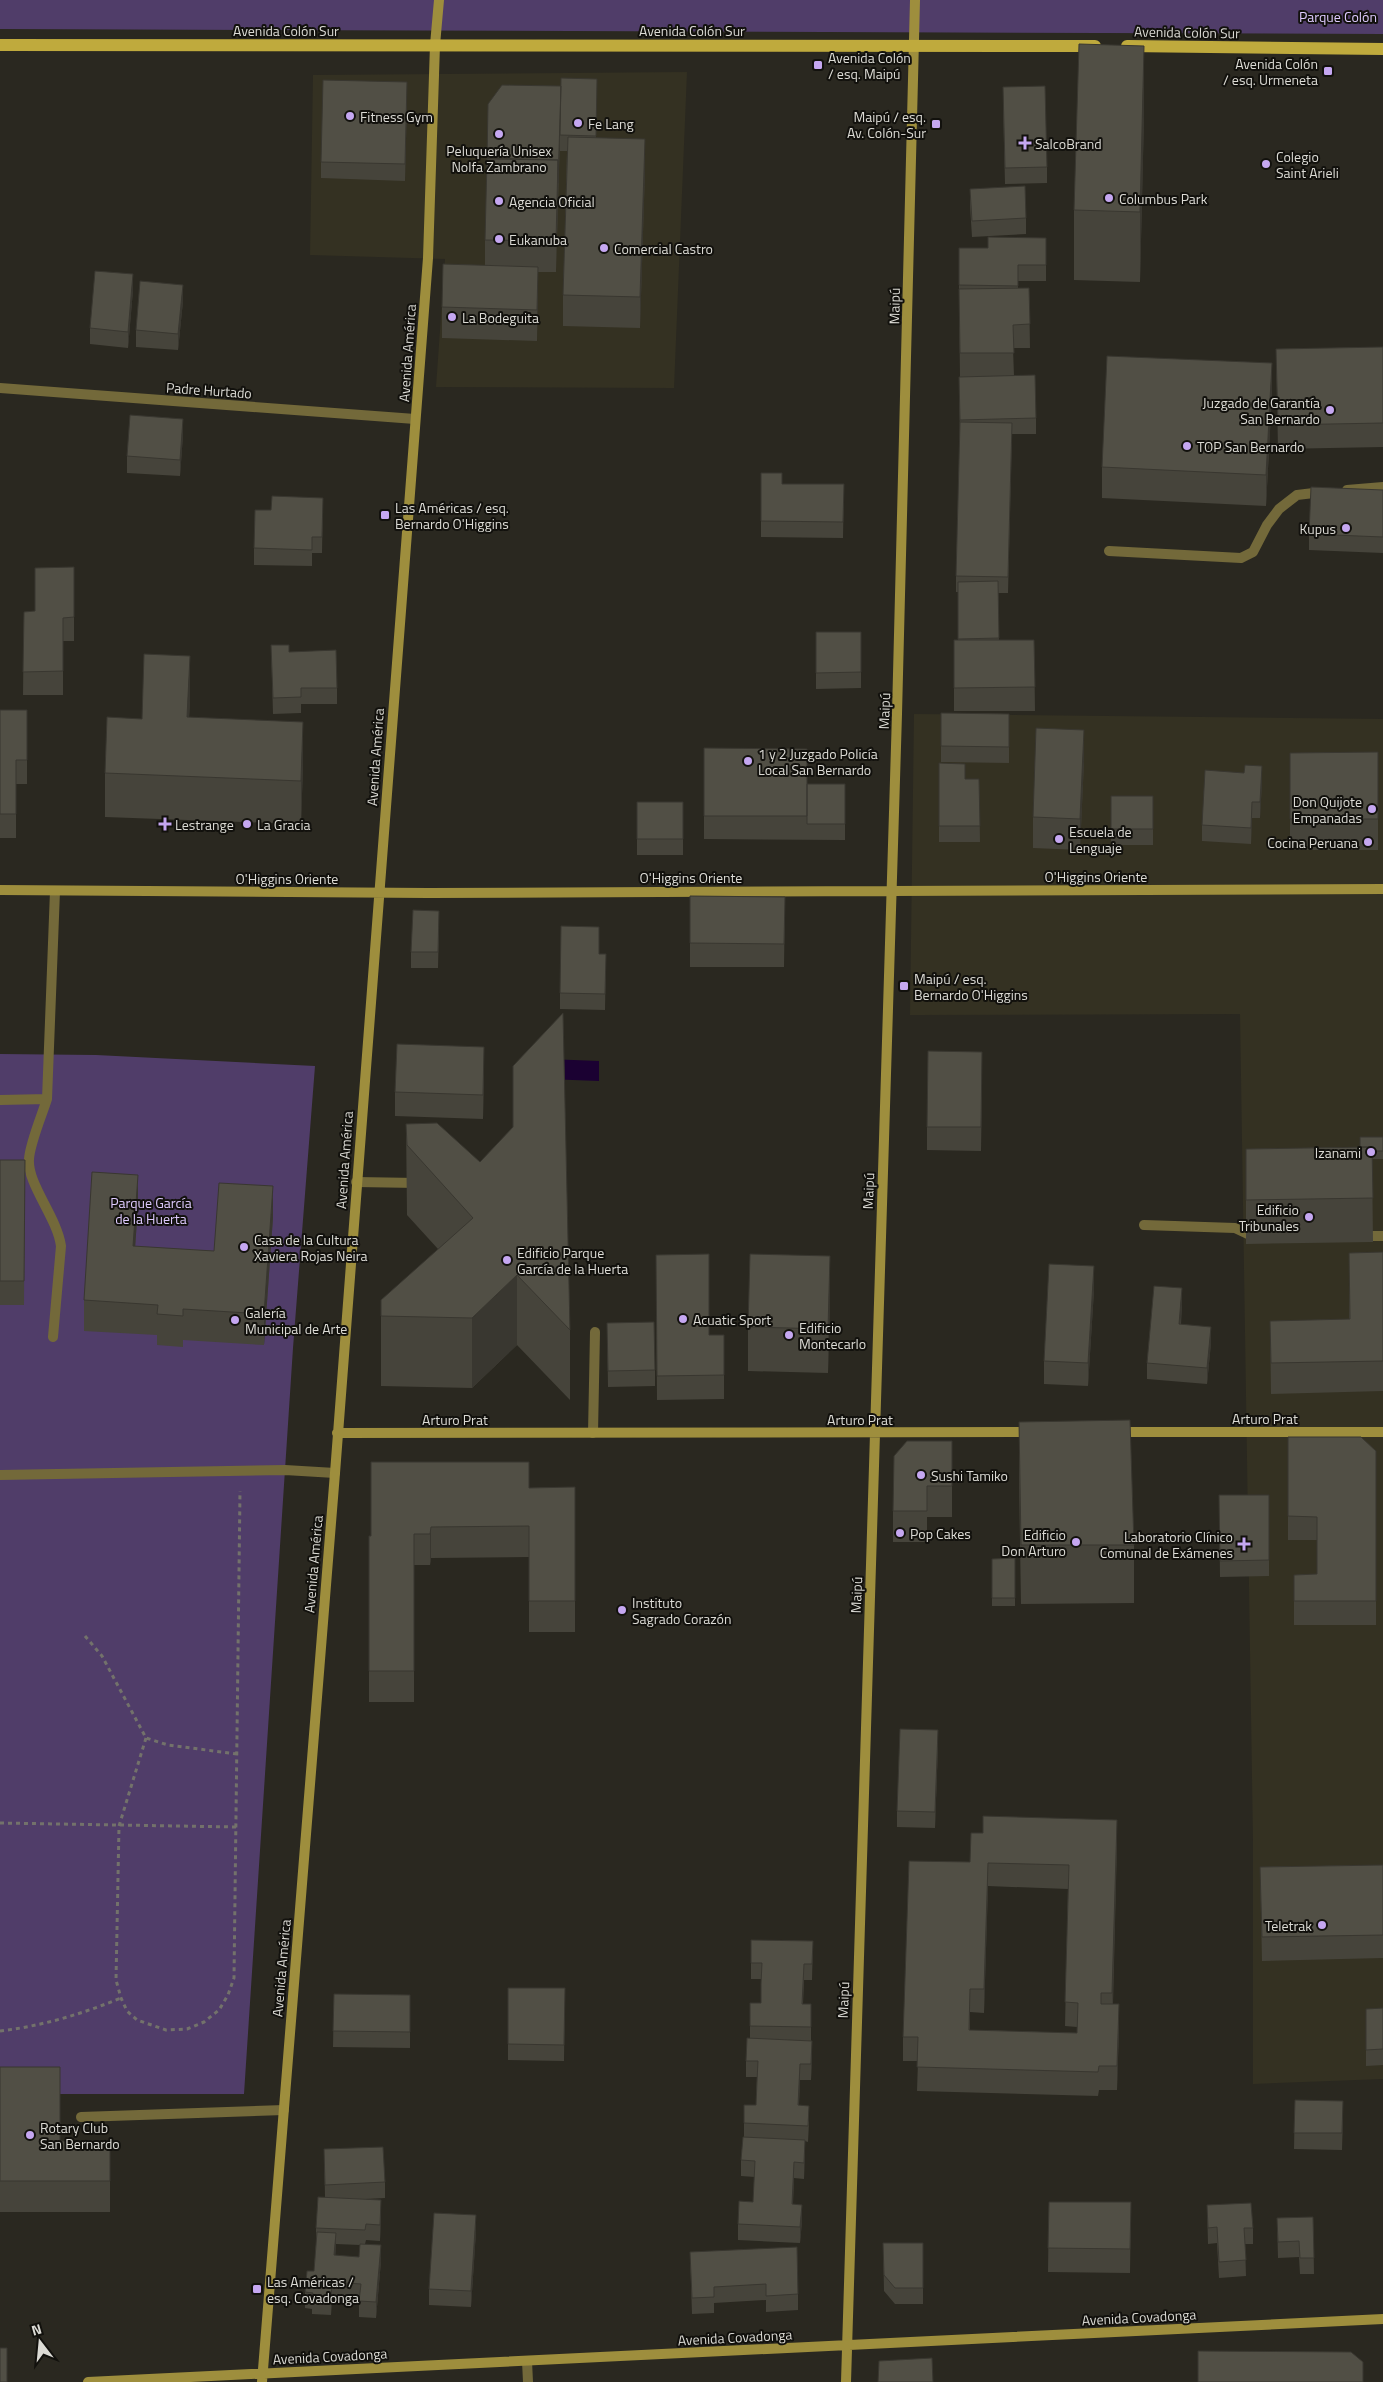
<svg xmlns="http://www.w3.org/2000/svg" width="1383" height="2382" font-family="'Titillium Web',sans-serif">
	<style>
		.built { fill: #343122 }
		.green { fill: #503d69 }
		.water { fill: #1b0132 }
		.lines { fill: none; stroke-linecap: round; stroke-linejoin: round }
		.path { stroke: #73726b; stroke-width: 3; stroke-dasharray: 4 4; stroke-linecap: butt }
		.lane { stroke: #73693a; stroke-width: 10 }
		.street { stroke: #73693a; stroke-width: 10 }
		.secondary { stroke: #9e8e3d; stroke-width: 10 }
		.primary { stroke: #bfaa3d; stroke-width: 12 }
		.wall { fill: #46443b; fill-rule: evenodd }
		.shaded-wall { fill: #393730 }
		.building { fill: #514f45; stroke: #393730; fill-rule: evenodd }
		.poi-dot { fill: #c5a7f1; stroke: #12110d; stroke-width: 2 }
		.labels { text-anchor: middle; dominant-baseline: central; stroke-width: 4; stroke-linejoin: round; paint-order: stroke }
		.park-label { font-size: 14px; fill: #dfcbff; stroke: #12110d }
		.street-label { font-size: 14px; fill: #dcdbd5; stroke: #12110d }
		.poi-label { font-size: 14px; fill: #dcdbd5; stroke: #12110d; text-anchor: start }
	</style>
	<rect width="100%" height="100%" fill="#2a2820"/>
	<!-- built -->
	<path class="built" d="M687,72L674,388L436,387L445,259L310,255L313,75Z
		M914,714L1383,719V2079L1253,2084V1841L1240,1014L910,1015Z"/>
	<!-- green -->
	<path class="green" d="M0,0H1383V34L0,29Z
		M0,1054L96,1055L315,1066L293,1348L244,2094H0Z"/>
	<!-- water -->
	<path class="water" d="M547,1059L599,1061V1081L547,1079Z"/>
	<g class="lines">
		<!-- path -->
		<path class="path" d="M85,1636L102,1656L146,1738L168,1745L237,1754
			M146,1738L119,1826L116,1980L121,1998L127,2011L137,2020L166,2030L187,2029L204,2022L219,2010L228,1995L234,1978L240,1491
			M0,1823L236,1827
			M0,2031C42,2026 82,2014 121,1998"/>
		<!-- lane -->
		<path class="lane" d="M1347,490L1383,487
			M1109,551L1241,558L1253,552L1267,525L1279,509L1297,495L1322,492
			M47,1099C42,1115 30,1143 29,1159C27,1184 57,1217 61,1246L53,1337
			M0,1100L47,1099L55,891
			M356,1182L418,1183
			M1144,1225L1235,1228L1252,1236H1259
			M1361,1236H1383
			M593,1433L595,1332
			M81,2117L284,2110"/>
		<!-- street -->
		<path class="street" d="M0,388L415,419
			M0,1475L285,1470L335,1473
			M527,2361L528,2382"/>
		<!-- secondary -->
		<path class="secondary" d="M0,890L428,893L1383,889
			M1118,1432H1383
			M337,1433L1031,1432
			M88,2382L1383,2319
			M262,2382L335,1473L428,258L435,45L439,0
			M846,2382L897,714L915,0"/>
		<!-- primary -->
		<path class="primary" d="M0,45L1095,46
			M1127,46L1383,49"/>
	</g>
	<!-- wall -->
	<path class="wall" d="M597,79L596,138L645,170L640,328L563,326V295L567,151H560V138L556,272H538L537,341L442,338V307L485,266V240L561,86Z
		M407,98L405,181L321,178V162Z
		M1003,103L1047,167V183L1005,184Z
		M1144,116L1140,282L1074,280V210Z
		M970,189L1026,218V234L972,237L970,206Z
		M1046,238V281H1018V288H1029L1030,348H1013L1014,376L1036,418V434H1012L1008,593H998L999,640H1034L1035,711H954V640H958V592H956V576L960,435L959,393L960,377L959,301V248H988Z
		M133,290L128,348L90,344V328Z
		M183,301L178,350L136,347V330Z
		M1383,347V447L1278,449L1276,349Z
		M1272,394L1266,506L1102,498V467Z
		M183,435L180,476L127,473V456Z
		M761,473L782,484H844L843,538L761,537Z
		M1383,490V553L1309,550V534Z
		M323,498L322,553H312V566L254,565V548L271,510Z
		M74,567V641H63V695H23L24,612L35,611Z
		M816,632H861V688L816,689Z
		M271,645L289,652L337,688V704H301V713L273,714Z
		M190,700L189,717L303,765L301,824L105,817V773Z
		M0,710H27V784H16V838H0Z
		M941,713L1009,714V763L941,762Z
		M704,748L807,809L845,784V840L704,839Z
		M1378,752V850H1290V753Z
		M1084,761L1080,850L1033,848V817Z
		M939,763L965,779H979L980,842H939Z
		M1244,773L1262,782L1260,818H1252L1251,844L1202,841V825Z
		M1111,796H1153V845H1111Z
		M637,802H683V855H637Z
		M690,896L785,897L784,967H690Z
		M439,927L438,968H411V952Z
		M599,954H606L605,1010L560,1009V993Z
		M484,1071L483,1119L395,1116V1092Z
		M982,1076L981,1151L927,1150V1127Z
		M406,1124L570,1330V1400L517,1345L472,1388L381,1386V1316L438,1249L407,1215Z
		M1383,1137V1159H1372L1373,1242L1246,1244V1149L1360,1147Z
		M0,1160H25L24,1305H0Z
		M138,1206L135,1247L214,1251L273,1217L264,1345L183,1340V1347L157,1345V1335L84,1331V1300Z
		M1383,1252V1391L1271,1394L1270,1321L1349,1319V1253Z
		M656,1255L709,1335H724V1399L657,1400Z
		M1094,1290L1088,1386L1044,1384V1361Z
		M830,1299L828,1373L748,1371V1327Z
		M1182,1304L1181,1324L1211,1343L1207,1384L1147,1379V1363Z
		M607,1323L655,1370V1386L608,1387Z
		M1019,1422L1134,1545V1603L1021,1604L1019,1481Z
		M1288,1437L1376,1451V1625H1294V1575L1317,1574V1540H1288Z
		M952,1441V1517H927V1542H893V1511Z
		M575,1487V1632H529V1557L431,1558L430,1565H414V1702H369V1536H371L529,1488Z
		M1219,1495H1269V1576L1220,1577Z
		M1015,1558V1606H992V1559Z
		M938,1746L935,1828L897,1827V1811Z
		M1117,1843L1113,2004L1119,2028L1117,2090H1099L1098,2096L917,2091L918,2061H903V2037L970,1862ZM988,1886L1068,1889L1065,2026L1077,2027V2033L970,2030V2012L984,2013Z
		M1383,1865V1958L1262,1961L1260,1867Z
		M751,1940L813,1941L812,1980H804L803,2004H811V2041L812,2057L811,2080H800L799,2105L809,2122L808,2142L805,2141L804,2179L794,2178L793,2204L802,2221L800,2243L738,2240V2224L753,2202L755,2177L741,2176V2160L744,2137V2123L756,2105L757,2077H746V2061L750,2038V2003H761V1979H751Z
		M508,1988H565L564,2061L508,2060Z
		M334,1994L410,1995V2048L333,2047Z
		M1383,2008V2065L1366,2066V2025Z
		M0,2067L60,2141H110V2212H0Z
		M1295,2100L1343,2117L1342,2150L1294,2149Z
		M324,2149L385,2182V2198L366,2199L381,2216L380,2241L366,2240L365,2244L381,2261L376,2318L359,2317V2300L332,2298L331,2315L312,2314V2309L305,2308V2292L314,2271L316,2244V2228L325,2197ZM336,2244L360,2245L359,2257L335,2256Z
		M1049,2202H1131L1130,2273L1048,2272Z
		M1207,2205L1253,2228V2244H1245L1246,2276L1219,2278L1217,2243L1208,2244Z
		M1313,2217L1314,2274H1300L1299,2257L1278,2258L1277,2218Z
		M476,2231L471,2307L429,2305V2289Z
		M883,2243H923V2304H895L884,2291Z
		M690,2252L798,2294V2310L766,2312V2300L714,2303V2313L692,2314Z"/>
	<!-- shaded-wall -->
	<path class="shaded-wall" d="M1144,46V116L1140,282V212Z
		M407,82V98L405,181V164Z
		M561,86L556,272L558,160Z
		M645,139V170L640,328V297Z
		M538,267V298L537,341V310Z
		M133,274V290L128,348V332Z
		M183,285V301L178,350V334Z
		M1272,363V394L1266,506V475Z
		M183,419V435L180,476V460Z
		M190,656V700L187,761V717Z
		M303,722V765L301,824V781Z
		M1084,730V761L1080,850V819Z
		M1262,766V782L1260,818V802Z
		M1252,802V818L1251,844V828Z
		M484,1047V1071L483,1119V1095Z
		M982,1052V1076L981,1151V1127Z
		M138,1175V1206L133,1277V1246Z
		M273,1186V1217L264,1345V1314Z
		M830,1256V1299L828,1373V1329Z
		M1094,1266V1290L1088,1386V1363Z
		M517,1275V1345L472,1388V1318Z
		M1182,1288V1304L1179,1340V1324Z
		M1211,1327V1343L1207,1384V1368Z
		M431,1527V1558L430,1565V1534Z
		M938,1730V1746L935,1828V1812Z
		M1117,1820V1843L1112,2017V1993Z
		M988,1863V1886L984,2013V1989Z
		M1119,2004V2028L1117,2090V2066Z
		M812,2041V2057L811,2080V2064Z
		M800,2064V2080L798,2121V2105Z
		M805,2140V2156L804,2179V2163Z
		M794,2162V2178L792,2220V2204Z
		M381,2200V2216L380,2241V2225Z
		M802,2205V2221L800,2243V2227Z
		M476,2215V2231L471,2307V2291Z
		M336,2233V2249L334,2272V2255Z
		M381,2245V2261L376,2318V2302Z
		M332,2282V2298L331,2315V2299Z"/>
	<!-- building -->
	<path class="building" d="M1079,44L1144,46L1140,212L1074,210Z
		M561,78L597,79L596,136L560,135Z
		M323,80L407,82L405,164L321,162Z
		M502,85L561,86L558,183V160L487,159L488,104Z
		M1045,86L1047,167L1005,168L1003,87Z
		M568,137L645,139L640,297L563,295Z
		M487,158L558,160L556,241L485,240Z
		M1025,186L1026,218L972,221L970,189Z
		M988,237L1046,238V265H1018V286L959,285V248H988Z
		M443,264L538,267L537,310L442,307Z
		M95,271L133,274L128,332L90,328Z
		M140,281L183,285L178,334L136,330Z
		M1029,288L1030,324L1013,325L1014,353H960L959,289Z
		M1383,347V423L1278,425L1276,349Z
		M1107,356L1272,363L1266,475L1102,467Z
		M1035,375L1036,418L960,420L959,377Z
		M130,415L183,419L180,460L127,456Z
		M960,422L1012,423L1008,577L956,576Z
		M761,473H782V484H844L843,522L761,521Z
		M1311,487L1383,490V537L1309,534Z
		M272,496L323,498L322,537H312V550L254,548L255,510H271Z
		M74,567V617L63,618V671L23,672L24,612L35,611V568Z
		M998,581L999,638L958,639V582Z
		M816,632H861V672L816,673Z
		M954,640H1034L1035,687L954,688Z
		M271,645H289V652L336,650L337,688H301V697L273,698Z
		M144,654L190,656L187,717L303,722L301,781L105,773L107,717L142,719Z
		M0,710H27V760H16V814H0Z
		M941,713L1009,714V747L941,746Z
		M1036,728L1084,730L1080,819L1033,817Z
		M704,748L807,749V816H704Z
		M1378,752V819H1290V753Z
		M939,763L965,764V779H979L980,826H939Z
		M1245,765L1262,766L1260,802H1252L1251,828L1202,825L1205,770L1244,773Z
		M807,784H845V824H807Z
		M1111,796H1153V829H1111Z
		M637,802H683V839H637Z
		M690,896L785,897L784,944L690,943Z
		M413,910L439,911L438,952H411Z
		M561,926L599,927V954H606L605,994L560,993Z
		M563,1013L570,1330L517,1275L472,1318L381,1316V1300L473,1218L407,1145L406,1124L437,1123L480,1162L513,1127V1066Z
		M397,1044L484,1047L483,1095L395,1092Z
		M928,1051L982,1052L981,1127H927Z
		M1360,1137H1383V1151H1372V1147H1360Z
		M1372,1147L1373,1198L1246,1200V1149Z
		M0,1160H25L24,1281H0Z
		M92,1172L138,1175L133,1246L214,1251L219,1183L273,1186L264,1314L183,1309V1316L157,1314L158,1305L84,1300Z
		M1383,1252V1361L1271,1363L1270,1321L1350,1319L1349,1253Z
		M709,1254V1335H724V1375L657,1376L656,1255Z
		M750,1254L830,1256L828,1329L748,1327Z
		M1049,1264L1094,1266L1088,1363L1044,1361Z
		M1154,1286L1182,1288L1179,1324L1211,1327L1207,1368L1147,1363Z
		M654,1322L655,1370L608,1371L607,1323Z
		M1130,1420L1134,1545H1021L1019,1422Z
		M1288,1437H1361L1376,1451V1601H1294V1575L1317,1574V1517L1288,1516Z
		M907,1441H952V1486H927V1511H893L894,1456Z
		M371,1462H529V1488L575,1487V1601H529V1526L431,1527L430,1534H414V1671H369V1536H371Z
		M1219,1495H1269V1560L1220,1561Z
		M1015,1558V1598H992V1559Z
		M900,1729L938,1730L935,1812L897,1811Z
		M983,1816L1117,1820L1112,1993H1101V2004H1119L1117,2066H1099L1098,2072L917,2067L918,2037H903L909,1861L970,1862L971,1833H983ZM988,1863L1069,1865L1065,2002L1078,2003L1077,2033L969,2030L970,1989H984Z
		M1383,1865V1935L1262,1937L1260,1867Z
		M751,1940L813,1941L812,1964H804L802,2004H811V2027L750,2026V2003H761V1984L762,1963H751Z
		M508,1988H565L564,2045L508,2044Z
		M334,1994L410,1995V2032L333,2031Z
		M1383,2008V2049L1366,2050V2009Z
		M747,2038L812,2041L811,2064H800L798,2105L809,2106L808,2126L744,2123V2105H756L757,2081L758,2061H746Z
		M0,2067H60V2141H110V2181H0Z
		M1295,2100L1343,2101L1342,2133H1294Z
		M743,2137L805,2140L804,2163L794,2162L792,2204L802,2205L800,2227L738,2224L739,2201L753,2202L755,2161L741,2160Z
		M383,2147L385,2182L325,2185L324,2149Z
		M318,2197L381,2200L380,2225L366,2224L365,2230L316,2228Z
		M1049,2202H1131L1130,2249L1048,2248Z
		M1251,2203L1253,2228H1244L1246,2260L1219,2262L1217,2227L1208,2228L1207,2205Z
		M434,2213L476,2215L471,2291L429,2289Z
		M1313,2217L1314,2258H1300L1299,2241L1278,2242L1277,2218Z
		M317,2232L336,2233L334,2255L359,2257L360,2244L381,2245L376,2302L359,2301L361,2284L332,2282L331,2299L312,2298L313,2293L305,2292L307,2271H314Z
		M883,2243H923V2288H895L884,2275Z
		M797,2247L798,2294L766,2296V2284L714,2287V2297L692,2298L690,2252Z
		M0,2348H7V2382H0Z
		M1198,2351L1351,2352L1363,2362V2382H1198Z
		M932,2358L933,2382H878L879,2361Z"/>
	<!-- markers -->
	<g class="poi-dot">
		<rect x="813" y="60" width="10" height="10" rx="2.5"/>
		<rect x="1323" y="66" width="10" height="10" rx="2.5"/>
		<circle cx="350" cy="116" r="5"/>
		<circle cx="578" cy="123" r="5"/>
		<rect x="931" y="119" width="10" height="10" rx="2.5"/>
		<circle cx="499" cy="134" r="5"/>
		<path d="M1022.5 135.5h5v5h5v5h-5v5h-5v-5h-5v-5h5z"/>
		<circle cx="1266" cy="164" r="5"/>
		<circle cx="1109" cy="198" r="5"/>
		<circle cx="499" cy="201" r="5"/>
		<circle cx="499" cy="239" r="5"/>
		<circle cx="604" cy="248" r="5"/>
		<circle cx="452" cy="317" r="5"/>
		<circle cx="1330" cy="410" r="5"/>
		<circle cx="1187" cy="446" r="5"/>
		<rect x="380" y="510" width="10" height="10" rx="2.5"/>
		<circle cx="1346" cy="528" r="5"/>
		<circle cx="748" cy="761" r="5"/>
		<circle cx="1372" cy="809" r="5"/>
		<path d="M162.5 816.5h5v5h5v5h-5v5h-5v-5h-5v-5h5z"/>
		<circle cx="247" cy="824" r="5"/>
		<circle cx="1059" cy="839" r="5"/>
		<circle cx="1368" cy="842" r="5"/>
		<rect x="899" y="981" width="10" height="10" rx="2.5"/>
		<circle cx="1371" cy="1152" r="5"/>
		<circle cx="1309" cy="1217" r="5"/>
		<circle cx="244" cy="1247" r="5"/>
		<circle cx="507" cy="1260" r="5"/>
		<circle cx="683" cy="1319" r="5"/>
		<circle cx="235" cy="1320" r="5"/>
		<circle cx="789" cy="1335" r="5"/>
		<circle cx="921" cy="1475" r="5"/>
		<circle cx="900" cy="1533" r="5"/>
		<circle cx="1076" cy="1542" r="5"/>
		<path d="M1241.5 1536.5h5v5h5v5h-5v5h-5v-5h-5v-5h5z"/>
		<circle cx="622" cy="1610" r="5"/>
		<circle cx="1322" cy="1925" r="5"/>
		<circle cx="30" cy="2135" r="5"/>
		<rect x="252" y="2284" width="10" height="10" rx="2.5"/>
	</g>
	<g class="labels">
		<!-- park labels -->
		<g class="park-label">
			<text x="1338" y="16">Parque Colón</text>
			<text x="151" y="1202">Parque García<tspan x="151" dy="16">de la Huerta</tspan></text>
		</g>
		<!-- street labels -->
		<g class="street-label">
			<text x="286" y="30">Avenida Colón Sur</text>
			<text x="692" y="30">Avenida Colón Sur</text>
			<text transform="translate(1187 32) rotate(1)">Avenida Colón Sur</text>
			<text transform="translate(894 306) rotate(-89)">Maipú</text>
			<text transform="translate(407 353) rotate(-86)">Avenida América</text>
			<text transform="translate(209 390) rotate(4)">Padre Hurtado</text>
			<text transform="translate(884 711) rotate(-88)">Maipú</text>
			<text transform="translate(375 757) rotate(-86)">Avenida América</text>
			<text x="1096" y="876">O'Higgins Oriente</text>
			<text x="691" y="877">O'Higgins Oriente</text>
			<text x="287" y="878">O'Higgins Oriente</text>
			<text transform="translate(344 1160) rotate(-86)">Avenida América</text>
			<text transform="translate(868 1191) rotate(-88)">Maipú</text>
			<text x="1265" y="1418">Arturo Prat</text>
			<text x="455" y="1419">Arturo Prat</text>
			<text x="860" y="1419">Arturo Prat</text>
			<text transform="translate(313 1564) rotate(-85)">Avenida América</text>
			<text transform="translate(856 1595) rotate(-88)">Maipú</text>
			<text transform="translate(281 1968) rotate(-85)">Avenida América</text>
			<text transform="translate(843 2000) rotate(-88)">Maipú</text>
			<text transform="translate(1139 2317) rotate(-3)">Avenida Covadonga</text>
			<text transform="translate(735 2337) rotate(-3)">Avenida Covadonga</text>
			<text transform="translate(330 2356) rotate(-3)">Avenida Covadonga</text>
		</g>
		<!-- poi labels -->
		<g class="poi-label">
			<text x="828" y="57">Avenida Colón<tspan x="828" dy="16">/ esq. Maipú</tspan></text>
			<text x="1318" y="63" text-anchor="end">Avenida Colón<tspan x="1318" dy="16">/ esq. Urmeneta</tspan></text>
			<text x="360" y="116">Fitness Gym</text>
			<text x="926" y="116" text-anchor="end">Maipú / esq.<tspan x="926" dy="16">Av. Colón-Sur</tspan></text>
			<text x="588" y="123">Fe Lang</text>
			<text x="1035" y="143">SalcoBrand</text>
			<text x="499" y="150" text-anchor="middle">Peluquería Unisex<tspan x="499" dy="16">Nolfa Zambrano</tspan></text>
			<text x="1276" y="156">Colegio<tspan x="1276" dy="16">Saint Arieli</tspan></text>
			<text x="1119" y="198">Columbus Park</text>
			<text x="509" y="201">Agencia Oficial</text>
			<text x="509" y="239">Eukanuba</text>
			<text x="614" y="248">Comercial Castro</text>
			<text x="462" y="317">La Bodeguita</text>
			<text x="1320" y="402" text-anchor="end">Juzgado de Garantía<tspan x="1320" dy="16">San Bernardo</tspan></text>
			<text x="1197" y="446">TOP San Bernardo</text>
			<text x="395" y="507">Las Américas / esq.<tspan x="395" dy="16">Bernardo O'Higgins</tspan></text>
			<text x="1336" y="528" text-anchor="end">Kupus</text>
			<text x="758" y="753">1 y 2 Juzgado Policía<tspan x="758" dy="16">Local San Bernardo</tspan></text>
			<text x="1362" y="801" text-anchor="end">Don Quijote<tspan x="1362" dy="16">Empanadas</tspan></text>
			<text x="175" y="824">Lestrange</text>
			<text x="257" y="824">La Gracia</text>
			<text x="1069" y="831">Escuela de<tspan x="1069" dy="16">Lenguaje</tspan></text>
			<text x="1358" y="842" text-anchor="end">Cocina Peruana</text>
			<text x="914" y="978">Maipú / esq.<tspan x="914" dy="16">Bernardo O'Higgins</tspan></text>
			<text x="1361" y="1152" text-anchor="end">Izanami</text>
			<text x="1299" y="1209" text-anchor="end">Edificio<tspan x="1299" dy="16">Tribunales</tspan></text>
			<text x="254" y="1239">Casa de la Cultura<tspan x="254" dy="16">Xaviera Rojas Neira</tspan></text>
			<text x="517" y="1252">Edificio Parque<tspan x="517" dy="16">García de la Huerta</tspan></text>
			<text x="245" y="1312">Galería<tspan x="245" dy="16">Municipal de Arte</tspan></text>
			<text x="693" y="1319">Acuatic Sport</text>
			<text x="799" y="1327">Edificio<tspan x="799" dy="16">Montecarlo</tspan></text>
			<text x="931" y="1475">Sushi Tamiko</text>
			<text x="910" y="1533">Pop Cakes</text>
			<text x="1066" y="1534" text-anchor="end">Edificio<tspan x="1066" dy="16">Don Arturo</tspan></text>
			<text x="1233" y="1536" text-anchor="end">Laboratorio Clínico<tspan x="1233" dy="16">Comunal de Exámenes</tspan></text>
			<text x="632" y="1602">Instituto<tspan x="632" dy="16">Sagrado Corazón</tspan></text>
			<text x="1312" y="1925" text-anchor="end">Teletrak</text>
			<text x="40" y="2127">Rotary Club<tspan x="40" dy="16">San Bernardo</tspan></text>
			<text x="267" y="2281">Las Américas /<tspan x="267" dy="16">esq. Covadonga</tspan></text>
		</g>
	</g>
	<!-- north arrow -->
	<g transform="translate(40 2342) rotate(344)" stroke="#12110d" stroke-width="4" paint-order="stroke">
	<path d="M0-4L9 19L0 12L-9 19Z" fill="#dcdbd5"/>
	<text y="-8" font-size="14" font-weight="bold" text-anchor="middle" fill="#dcdbd5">N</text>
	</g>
</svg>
